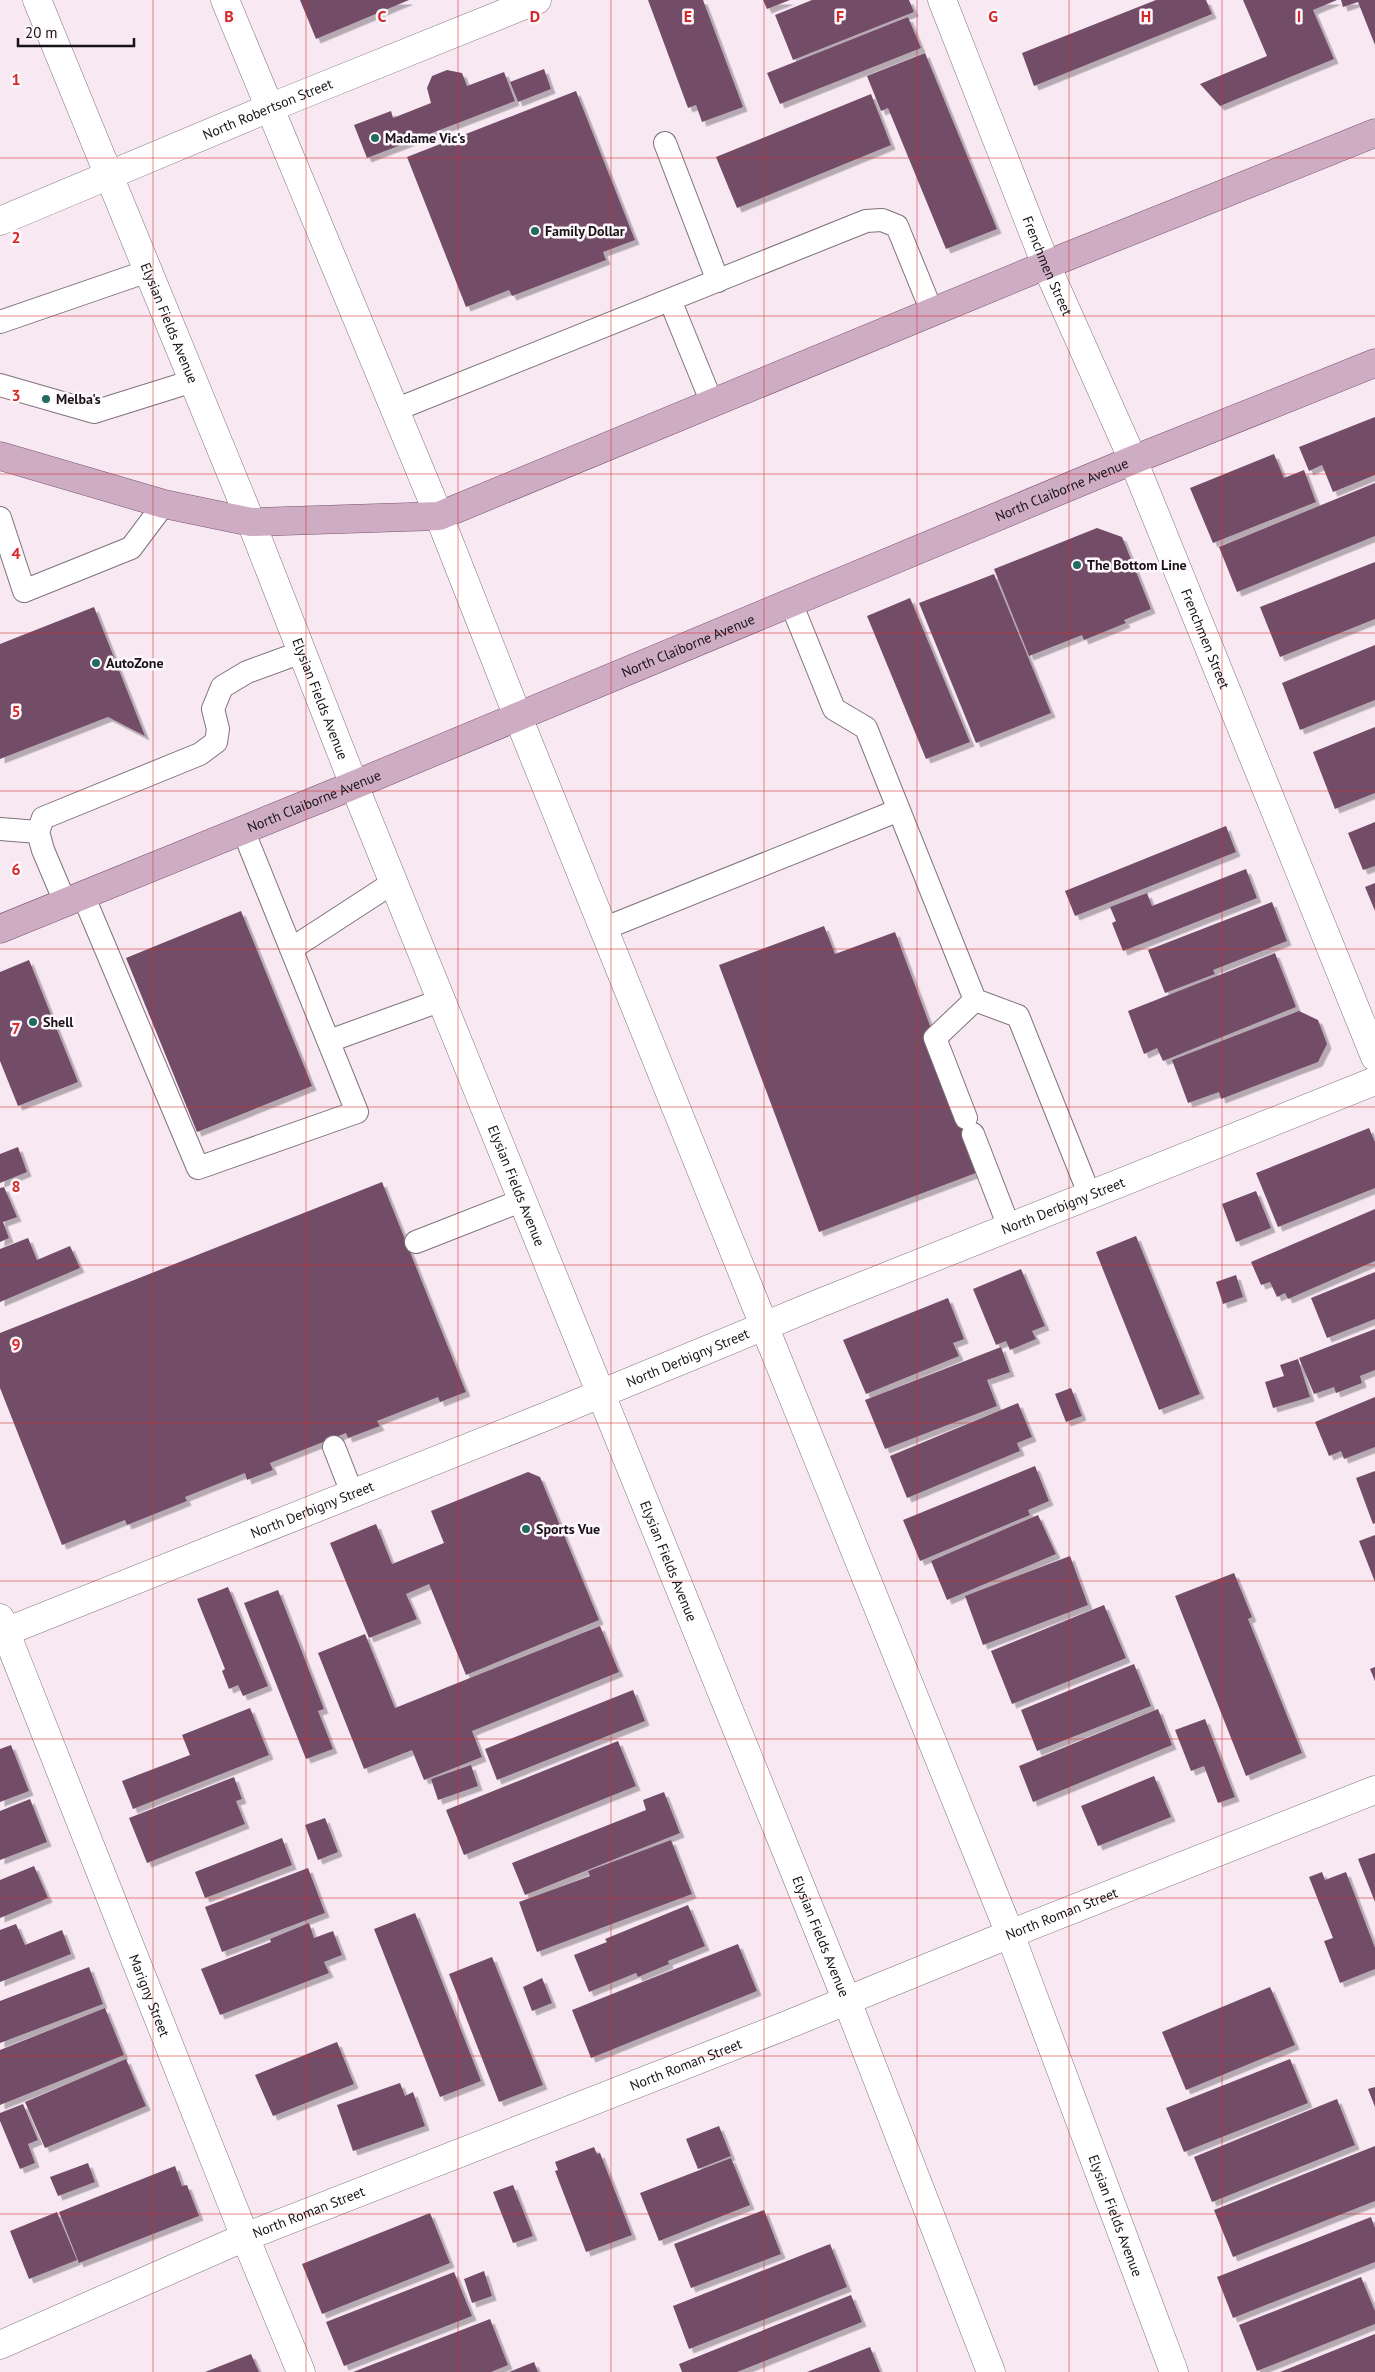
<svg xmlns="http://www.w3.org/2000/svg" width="1375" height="2372" font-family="'PT Sans',sans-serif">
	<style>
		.building { fill: #734e68; filter: url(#shadow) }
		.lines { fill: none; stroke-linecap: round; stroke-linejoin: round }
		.lane-casing { stroke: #7f727b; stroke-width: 24 }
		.street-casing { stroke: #7f727b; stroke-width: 29 }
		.secondary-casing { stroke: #7f727b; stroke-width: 29 }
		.primary-casing { stroke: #7a526e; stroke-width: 29 }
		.lane { stroke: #fff; stroke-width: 22 }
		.street { stroke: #fff; stroke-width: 28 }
		.secondary { stroke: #fff; stroke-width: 28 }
		.primary { stroke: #ceacc4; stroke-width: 28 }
		.grid { fill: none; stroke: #d62828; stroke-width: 1; stroke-opacity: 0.55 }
		.poi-dot { fill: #236a5f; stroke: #fef8fc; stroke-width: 2 }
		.labels { text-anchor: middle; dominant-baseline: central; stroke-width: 5; stroke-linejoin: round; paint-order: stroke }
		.street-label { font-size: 14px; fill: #181316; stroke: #fef8fc }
		.poi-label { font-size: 14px; font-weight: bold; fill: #181316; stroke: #fef8fc; text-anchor: start }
		.grid-label { font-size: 16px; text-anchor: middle; font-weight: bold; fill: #d62828; stroke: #fef8fc; stroke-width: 5; stroke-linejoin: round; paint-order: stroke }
	</style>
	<defs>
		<filter id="shadow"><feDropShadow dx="4.5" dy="4.5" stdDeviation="0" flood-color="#0004"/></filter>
	</defs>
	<rect width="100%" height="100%" fill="#f7e8f2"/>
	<!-- building -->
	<path class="building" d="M300,0H409L316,39Z
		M648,0H703L743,107L702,122L696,105L688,108Z
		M763,0H790L767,9Z
		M812,0H909L914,12L793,60L775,15Z
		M1156,0H1206L1212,14L1034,86L1022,53Z
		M1243,0H1337L1313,10L1334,59L1220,106L1200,84L1267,56Z
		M1341,0H1375V45L1358,2L1343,7Z
		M908,17L921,48L780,104L767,73Z
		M925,53L997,229L946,249L888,108L881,111L867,76Z
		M544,69L551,89L518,102L510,82Z
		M447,70L462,73L467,86L504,72L515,101L367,158L354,125L391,111L393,118L431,103L427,88L432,76Z
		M576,91L635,240L603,252L606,260L512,296L509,290L466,307L407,157Z
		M871,94L891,145L737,208L716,157Z
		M1375,417V475L1333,492L1322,465L1309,471L1299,447Z
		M1274,454L1284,478L1304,470L1316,502L1213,543L1190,488Z
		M1375,483V536L1237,592L1219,547Z
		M1097,528L1122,537L1151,609L1124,620L1126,623L1084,640L1082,635L1029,656L994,569Z
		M1375,562V619L1280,657L1260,607Z
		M994,574L1051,713L976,743L919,603Z
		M910,598L970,742L926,759L867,616Z
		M94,607L145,736L108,717L0,759V644Z
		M1375,645V700L1300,730L1282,683Z
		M1375,727V793L1335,809L1313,752Z
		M1375,822V866L1363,870L1348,833Z
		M1226,826L1236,852L1075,916L1065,891Z
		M1246,869L1257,898L1123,951L1112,923L1116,921L1110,907L1147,893L1152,906Z
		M1375,883V911L1365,887Z
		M1272,902L1287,941L1213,970L1215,974L1165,993L1148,950Z
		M241,911L312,1086L197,1132L126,958Z
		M824,926L835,954L895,932L984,1170L819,1232L719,965Z
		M1275,953L1296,1007L1163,1061L1157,1048L1144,1054L1128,1011Z
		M29,960L78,1082L18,1106L0,1061V972Z
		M1299,1011L1318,1020L1327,1044L1318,1062L1221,1099L1219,1092L1188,1103L1172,1060Z
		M1369,1128L1375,1142V1188L1278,1227L1256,1173Z
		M18,1147L27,1172L0,1183V1154Z
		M382,1182L466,1392L440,1402L438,1397L377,1421L380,1426L348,1438L346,1433L270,1463L273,1470L247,1480L245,1473L185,1497L187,1501L127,1525L125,1520L62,1545L0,1388V1333Z
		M4,1187L17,1217L3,1222L9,1238L0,1242V1188Z
		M1256,1191L1271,1228L1236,1242L1222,1204Z
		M1375,1209V1261L1288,1299L1285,1293L1277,1297L1270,1282L1261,1285L1251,1262Z
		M1136,1236L1200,1394L1159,1410L1096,1252Z
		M28,1238L37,1260L70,1246L80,1268L0,1302V1249Z
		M1021,1269L1045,1326L1032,1331L1036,1339L1010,1350L1006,1341L996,1345L973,1289Z
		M1375,1272V1319L1327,1338L1311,1298Z
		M1236,1275L1243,1297L1223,1304L1216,1282Z
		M948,1298L964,1339L953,1343L959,1356L866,1394L843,1340Z
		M1375,1329V1370L1360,1376L1362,1383L1336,1393L1334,1387L1314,1394L1299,1358Z
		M1001,1347L1010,1372L987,1380L997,1406L885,1449L865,1400Z
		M1298,1359L1310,1397L1273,1408L1265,1382L1284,1376L1280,1365Z
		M1071,1388L1082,1416L1066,1422L1055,1394Z
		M1375,1397V1447L1344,1459L1341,1451L1329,1456L1315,1422Z
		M1018,1403L1032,1437L1017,1443L1020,1451L907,1498L890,1456Z
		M1035,1466L1049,1501L1028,1510L1030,1515L920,1561L903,1520Z
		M1375,1471V1523L1373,1524L1356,1478Z
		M528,1472L540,1477L599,1620L466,1675L429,1584L406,1594L417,1619L369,1638L330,1543L376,1524L392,1564L444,1543L431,1511Z
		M1038,1515L1056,1554L947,1600L931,1561Z
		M1375,1535V1582L1359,1541Z
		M1070,1556L1088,1605L983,1645L965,1596Z
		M1234,1573L1252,1617L1248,1619L1302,1753L1246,1776L1175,1596Z
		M228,1587L268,1686L243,1696L238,1685L229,1689L222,1671L225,1669L197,1599Z
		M278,1590L324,1709L318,1711L333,1749L306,1759L244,1603Z
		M1104,1605L1126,1658L1012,1704L991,1651Z
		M600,1626L619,1672L472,1731L482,1757L424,1780L412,1750L364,1769L318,1653L365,1634L395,1708Z
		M1134,1664L1151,1706L1037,1751L1021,1710Z
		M1375,1667V1681L1370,1669Z
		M633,1690L645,1721L497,1780L485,1749Z
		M250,1708L269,1755L133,1809L122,1781L190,1755L182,1735Z
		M1158,1709L1172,1745L1033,1802L1019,1766Z
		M1205,1719L1235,1797L1218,1803L1204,1766L1191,1771L1175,1730Z
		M618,1741L636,1786L464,1855L446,1810Z
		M11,1745L29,1791L0,1802V1749Z
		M471,1765L478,1786L438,1800L431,1779Z
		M1154,1776L1171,1817L1098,1846L1081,1806Z
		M234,1777L242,1799L236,1801L245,1824L147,1863L129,1818Z
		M664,1792L680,1833L525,1895L512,1863L646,1810L643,1800Z
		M30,1799L47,1842L0,1860V1811Z
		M325,1818L338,1852L318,1860L305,1825Z
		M282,1838L292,1865L205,1898L195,1872Z
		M671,1840L692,1894L537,1952L519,1902L590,1876L588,1871Z
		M1375,1853V1902L1358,1859Z
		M34,1866L48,1898L0,1918V1880Z
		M308,1868L325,1913L222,1952L205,1907Z
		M1322,1872L1325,1880L1346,1872L1375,1948V1969L1340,1983L1324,1941L1333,1938L1309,1877Z
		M688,1905L705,1946L668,1961L669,1964L638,1977L636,1973L589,1992L574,1955L607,1942L605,1939Z
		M415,1913L481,2081L440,2097L374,1929Z
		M309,1923L314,1938L333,1931L342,1955L324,1962L329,1973L220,2015L201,1969L271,1942L270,1939Z
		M16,1924L25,1945L62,1930L71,1954L0,1982V1930Z
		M738,1944L757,1991L591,2058L572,2010Z
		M492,1957L543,2085L499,2102L449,1974Z
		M89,1967L103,2004L0,2043V2001Z
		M542,1978L552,2003L532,2011L523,1987Z
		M1270,1987L1295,2045L1186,2090L1162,2032Z
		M105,2008L124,2055L0,2105V2050Z
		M337,2042L354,2084L273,2116L255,2075Z
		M126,2059L146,2106L45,2148L25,2102Z
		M1290,2059L1308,2103L1184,2152L1166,2108Z
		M400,2083L405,2096L413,2092L425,2126L353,2151L337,2105Z
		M1375,2087V2107L1368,2089Z
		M1337,2099L1355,2145L1212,2202L1194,2157Z
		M23,2104L38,2140L28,2144L35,2163L20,2169L0,2121V2113Z
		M719,2126L731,2156L698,2169L686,2139Z
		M1375,2146V2201L1233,2257L1214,2210Z
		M594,2147L597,2154L600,2153L632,2235L586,2252L555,2171L558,2170L555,2162Z
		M731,2158L750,2205L659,2241L640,2193Z
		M88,2163L95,2182L58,2196L50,2177Z
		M175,2166L182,2186L187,2185L199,2216L79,2263L59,2212Z
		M513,2185L533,2236L513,2243L493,2192Z
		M764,2210L781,2254L691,2288L674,2244Z
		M57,2212L77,2260L29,2279L10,2231Z
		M430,2213L450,2263L322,2314L302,2264Z
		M1371,2217L1375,2228V2262L1233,2318L1217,2277Z
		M830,2244L847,2287L689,2349L673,2306Z
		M484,2271L492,2296L472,2303L464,2279Z
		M454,2272L472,2316L344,2366L326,2322Z
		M1361,2277L1375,2311V2324L1257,2371L1239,2325Z
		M851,2295L862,2322L737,2372H682L679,2364Z
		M490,2319L508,2365L491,2372H353Z
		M1375,2334V2372H1280Z
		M870,2347L880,2372H807Z
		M251,2354L259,2372H205Z
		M534,2362L538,2372H509Z"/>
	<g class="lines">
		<defs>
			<path id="lane" d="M665,143L718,281
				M670,300L712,403
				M0,322L148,271
				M0,385L94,412L193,381
				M395,410L866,221L882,220L897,226L932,312
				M0,518L24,591L131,548L164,504
				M791,603L834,709L866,728L975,1000L1018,1016L1090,1196
				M0,829L38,832
				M83,895L198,1168L357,1112L243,830
				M65,902L43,850L38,832L43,818L200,754L216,742L218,729L213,709L222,687L247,672L302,652
				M603,929L899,810
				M291,949L394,882
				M329,1041L442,1000
				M966,1118L935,1038L975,1000
				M973,1134L1009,1227
				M416,1242L523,1200
				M334,1447L352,1493"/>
			<g id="street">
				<path id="s1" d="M942,0L1046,265L1133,460L1375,1057"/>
				<path id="s2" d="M0,221L269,108L537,0"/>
				<path id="s3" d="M0,1618L245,2237L301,2372"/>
				<path id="s4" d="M0,1634L542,1418L820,1303L1375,1081"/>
				<path id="s5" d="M0,2345L245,2237L782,2027L1010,1934L1375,1790"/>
			</g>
			<g id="secondary">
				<path id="s6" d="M37,0L251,522L354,785L847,2001L991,2372"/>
				<path id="s7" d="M225,0L439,516L518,717L1010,1934L1174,2372"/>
			</g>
			<g id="primary">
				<path d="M0,456L164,504L251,522L439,516L1046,265L1375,133"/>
				<path id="s8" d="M0,929L354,785L1133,460L1375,363"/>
			</g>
		</defs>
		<!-- lane casing -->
		<use href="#lane" class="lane-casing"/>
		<!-- street casing -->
		<use href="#street" class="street-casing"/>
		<!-- secondary casing -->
		<use href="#secondary" class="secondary-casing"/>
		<!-- primary casing -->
		<use href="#primary" class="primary-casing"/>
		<!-- lane -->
		<use href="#lane" class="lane"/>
		<!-- street -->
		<use href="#street" class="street"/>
		<!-- secondary -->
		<use href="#secondary" class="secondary"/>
		<!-- primary -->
		<use href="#primary" class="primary"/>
	</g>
	<!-- grid -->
	<path class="grid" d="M153,0V2372M306,0V2372M458,0V2372M611,0V2372M764,0V2372M917,0V2372M1069,0V2372M1222,0V2372M0,158H1375M0,316H1375M0,474H1375M0,633H1375M0,791H1375M0,949H1375M0,1107H1375M0,1265H1375M0,1423H1375M0,1581H1375M0,1739H1375M0,1898H1375M0,2056H1375M0,2214H1375"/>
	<!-- markers -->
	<g class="poi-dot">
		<circle cx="375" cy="138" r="5"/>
		<circle cx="535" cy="231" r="5"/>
		<circle cx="46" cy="399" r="5"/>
		<circle cx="1077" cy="565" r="5"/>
		<circle cx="96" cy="663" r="5"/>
		<circle cx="33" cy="1022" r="5"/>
		<circle cx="526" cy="1529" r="5"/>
	</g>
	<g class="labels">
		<!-- street labels -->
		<g class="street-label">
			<text stroke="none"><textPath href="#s2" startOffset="290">North Robertson Street</textPath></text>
			<text stroke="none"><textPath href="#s1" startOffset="286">Frenchmen Street</textPath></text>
			<text stroke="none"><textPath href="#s6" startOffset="349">Elysian Fields Avenue</textPath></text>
			<text stroke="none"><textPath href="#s8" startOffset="1149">North Claiborne Avenue</textPath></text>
			<text stroke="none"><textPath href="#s1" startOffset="691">Frenchmen Street</textPath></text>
			<text stroke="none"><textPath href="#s8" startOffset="744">North Claiborne Avenue</textPath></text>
			<text stroke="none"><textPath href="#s6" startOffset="754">Elysian Fields Avenue</textPath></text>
			<text stroke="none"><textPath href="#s8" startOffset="339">North Claiborne Avenue</textPath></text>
			<text stroke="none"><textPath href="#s6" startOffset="1279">Elysian Fields Avenue</textPath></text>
			<text stroke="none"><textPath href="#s4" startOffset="1146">North Derbigny Street</textPath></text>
			<text stroke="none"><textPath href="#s4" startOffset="741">North Derbigny Street</textPath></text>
			<text stroke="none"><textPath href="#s4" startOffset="336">North Derbigny Street</textPath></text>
			<text stroke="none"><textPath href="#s6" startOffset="1684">Elysian Fields Avenue</textPath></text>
			<text stroke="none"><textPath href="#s5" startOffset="1146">North Roman Street</textPath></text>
			<text stroke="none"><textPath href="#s6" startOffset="2089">Elysian Fields Avenue</textPath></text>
			<text stroke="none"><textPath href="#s3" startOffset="406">Marigny Street</textPath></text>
			<text stroke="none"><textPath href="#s5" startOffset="741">North Roman Street</textPath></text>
			<text stroke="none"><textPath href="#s5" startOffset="336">North Roman Street</textPath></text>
			<text stroke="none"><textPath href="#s7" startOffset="2388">Elysian Fields Avenue</textPath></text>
		</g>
		<!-- poi labels -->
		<g class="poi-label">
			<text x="385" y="138">Madame Vic's</text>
			<text x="545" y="231">Family Dollar</text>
			<text x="56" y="399">Melba's</text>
			<text x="1087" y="565">The Bottom Line</text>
			<text x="106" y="663">AutoZone</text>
			<text x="43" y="1022">Shell</text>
			<text x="536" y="1529">Sports Vue</text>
		</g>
	</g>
	<g class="grid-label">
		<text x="229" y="22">B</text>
		<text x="382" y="22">C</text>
		<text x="535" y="22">D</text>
		<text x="688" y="22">E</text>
		<text x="840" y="22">F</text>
		<text x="993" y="22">G</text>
		<text x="1146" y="22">H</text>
		<text x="1299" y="22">I</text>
		<text x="16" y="85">1</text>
		<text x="16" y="243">2</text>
		<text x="16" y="401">3</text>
		<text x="16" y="559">4</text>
		<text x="16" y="717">5</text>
		<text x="16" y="875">6</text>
		<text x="16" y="1034">7</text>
		<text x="16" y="1192">8</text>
		<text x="16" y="1350">9</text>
	</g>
	<!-- scale -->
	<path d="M18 38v8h116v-8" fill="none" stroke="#181316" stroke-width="2.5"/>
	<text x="25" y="38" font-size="15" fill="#181316" stroke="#fef8fc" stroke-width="4" paint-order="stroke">20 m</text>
</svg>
